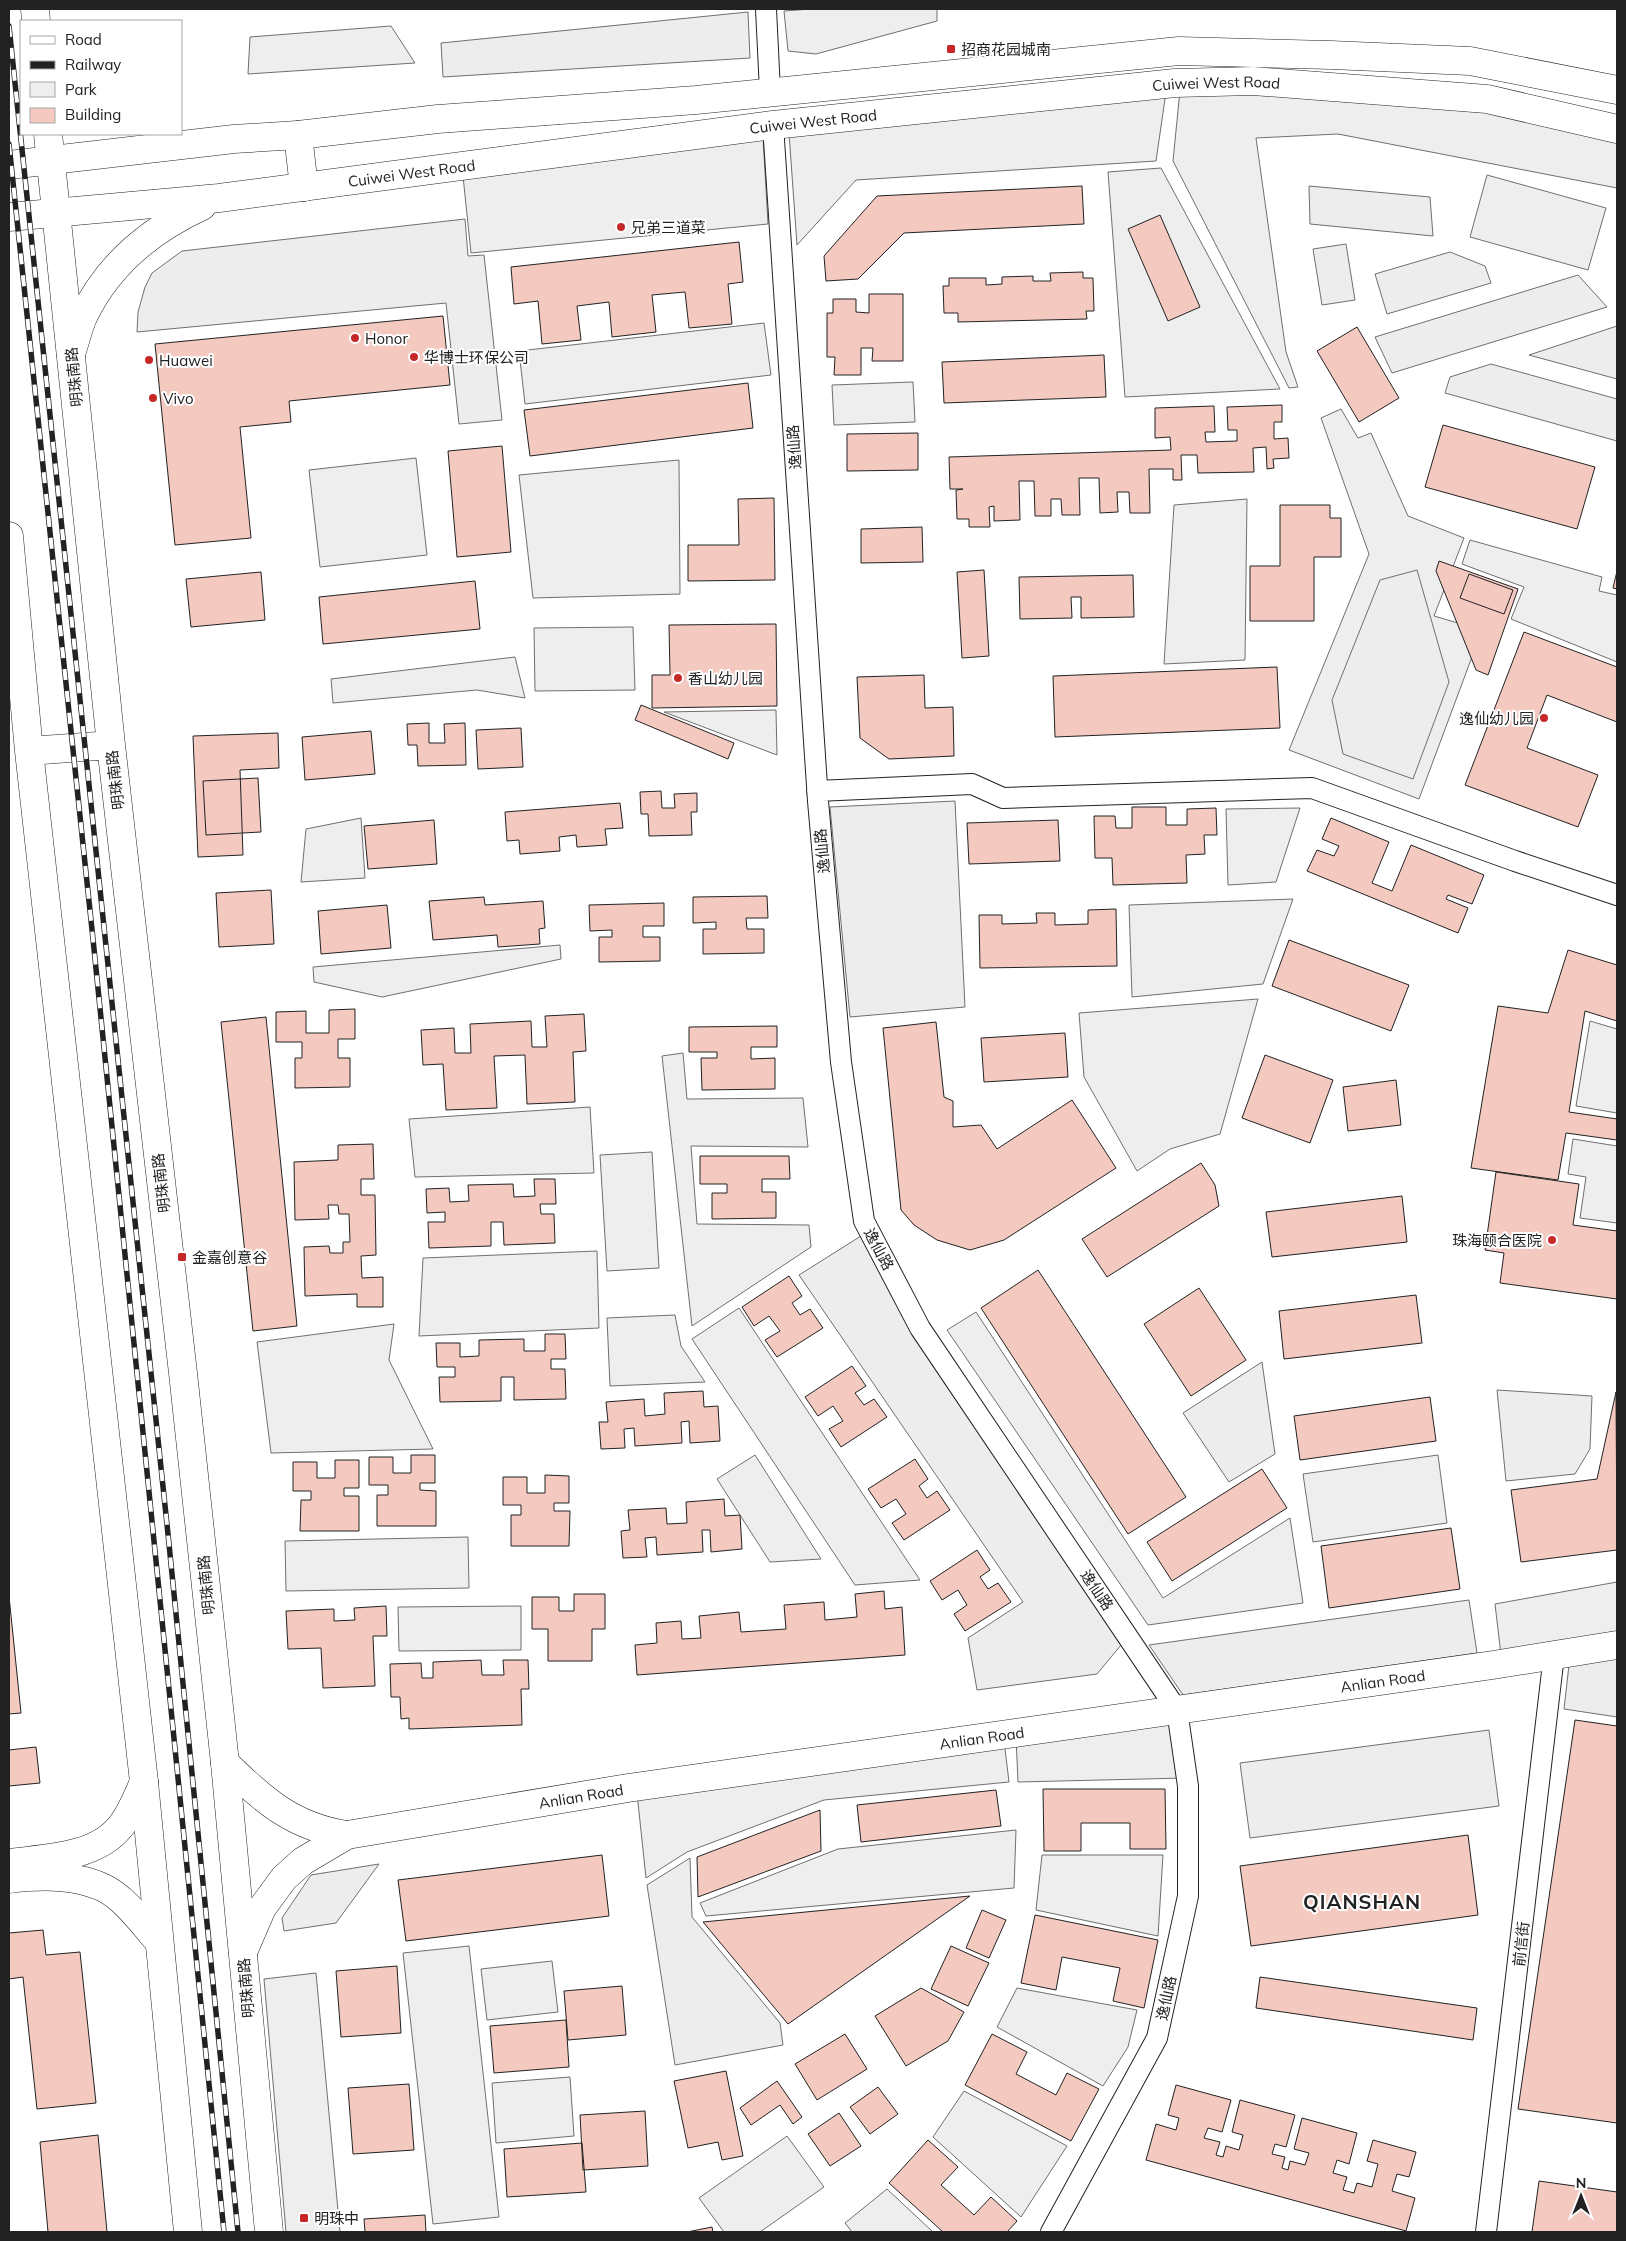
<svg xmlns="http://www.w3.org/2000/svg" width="1626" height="2241" font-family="Mulish,'Noto Sans SC',sans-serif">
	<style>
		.green { fill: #eee; stroke: #6f6f6f }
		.parking { fill: #ededed; stroke: #6f6f6f }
		.building { fill: #f3c9c0; stroke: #222 }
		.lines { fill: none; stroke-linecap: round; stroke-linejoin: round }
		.street-casing { stroke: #222; stroke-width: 22 }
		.secondary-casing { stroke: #222; stroke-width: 29 }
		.primary-casing { stroke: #222; stroke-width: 29 }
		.highway-casing { stroke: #222; stroke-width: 29 }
		.street { stroke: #fff; stroke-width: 20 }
		.secondary { stroke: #fff; stroke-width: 28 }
		.primary { stroke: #fff; stroke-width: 28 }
		.highway { stroke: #fff; stroke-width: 28 }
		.rail-casing { stroke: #222; stroke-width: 5.5 }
		.rail { stroke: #fff; stroke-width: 4; stroke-dasharray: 11; stroke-linecap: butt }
		.poi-dot { fill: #c62828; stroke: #fff; stroke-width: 2 }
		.labels { text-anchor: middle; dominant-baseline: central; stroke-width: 4; stroke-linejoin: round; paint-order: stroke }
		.poi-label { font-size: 15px; fill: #222; stroke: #fff; text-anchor: start }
		.street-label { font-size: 15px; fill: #222; stroke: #fff }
		.district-label { font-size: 20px; font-weight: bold; letter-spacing: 1px; fill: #222; stroke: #fff }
	</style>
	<rect width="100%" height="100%" fill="#fff"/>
	<!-- green -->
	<path class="green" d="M811,9H937V21L816,54L788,51L784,11Z
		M391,26L415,63L248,74L250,37Z
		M1180,90L1483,106L1617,137V188L1338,134L1256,138L1286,352L1298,387L1289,388L1173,161Z
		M1166,92L1156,161L856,180L797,245L789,133Z
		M763,137L768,224L471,253L463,176Z
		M1161,168L1280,389L1125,397L1108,172Z
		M1487,175L1606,208L1588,270L1470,237Z
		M764,323L771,375L525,404L519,351Z
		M913,382L915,422L834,425L832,385Z
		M1341,409L1358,438L1371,433L1408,516L1464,538L1434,616L1482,630L1419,799L1289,750L1369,554L1321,418Z
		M416,458L427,555L320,567L309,470Z
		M679,460L680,594L533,598L519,475Z
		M1247,499L1245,660L1164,664L1174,505Z
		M1470,540L1602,577L1599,591L1617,595V662L1511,619L1524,587L1462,564Z
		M633,627L635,690L535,691L534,628Z
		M515,657L525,698L477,690L333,703L331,679Z
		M776,710L777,755L664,712Z
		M1300,808L1276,882L1228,885L1226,809Z
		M361,818L365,878L301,882L306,829Z
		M1293,899L1263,984L1132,997L1129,905Z
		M560,945L561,959L382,997L314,982L313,967Z
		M1258,999L1220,1134L1170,1149L1137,1171L1084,1077L1079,1013Z
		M1590,1021L1617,1029V1113L1576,1106Z
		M683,1053L687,1099L803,1098L808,1147L691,1146L697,1224L809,1225L811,1247L692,1326L662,1056Z
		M590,1107L594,1173L415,1177L409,1119Z
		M1573,1139L1617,1146V1223L1580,1218L1586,1177L1568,1174Z
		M652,1152L659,1268L607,1271L600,1155Z
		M597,1251L599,1328L419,1336L423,1258Z
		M739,1308L920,1580L855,1585L692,1339Z
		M976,1312L1163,1598L1290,1518L1303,1603L1148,1625L947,1330Z
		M675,1315L681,1346L705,1382L610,1386L607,1318Z
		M394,1324L389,1360L433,1449L271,1453L257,1342Z
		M755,1455L821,1559L770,1562L717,1479Z
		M1438,1455L1447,1523L1313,1542L1303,1474Z
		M468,1537L469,1588L286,1591L285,1541Z
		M1617,1582V1637L1501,1655L1495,1604Z
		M521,1606V1650L399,1651L398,1607Z
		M1175,1713L1185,1778L1018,1782L1016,1737Z
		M1004,1740L1009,1782L824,1800L687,1852L646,1878L637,1793Z
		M1016,1830L1014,1888L706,1916L700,1903L838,1849Z
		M1042,1855H1163L1158,1936L1036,1910Z
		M469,1946L499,2217L433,2224L403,1953Z
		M552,1961L558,2012L487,2020L481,1969Z
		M316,1973L340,2232H286L264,1979Z
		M1017,1988L1137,2010L1128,2047L1103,2086L997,2027Z
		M570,2077L574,2136L496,2143L492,2083Z
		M964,2091L1067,2146L1021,2217L933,2137Z
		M787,2136L824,2187L760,2232H724L699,2198Z
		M887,2189L933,2232H852L845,2223Z"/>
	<!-- parking -->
	<path class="parking" d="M748,12L750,58L443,77L441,43Z
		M1309,186L1430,197L1433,236L1310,224Z
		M465,219L468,256L484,255L502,420L459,424L446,303L137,332L138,312L145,287L152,273L182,251Z
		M1346,244L1355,300L1322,305L1313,249Z
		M1450,252L1485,266L1491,283L1387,314L1375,274Z
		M1578,275L1607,307L1392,373L1375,337Z
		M1617,326V379L1529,355Z
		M1491,364L1617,399V441L1445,393L1450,377Z
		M1417,570L1449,682L1413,779L1343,754L1332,700L1380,580Z
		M955,801L965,1007L850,1017L830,807Z
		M861,1236L913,1336L1121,1645L1097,1674L977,1690L968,1638L1023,1602L799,1275Z
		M1262,1362L1275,1454L1229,1482L1183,1413Z
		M1497,1390L1592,1396L1590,1449L1575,1474L1506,1481Z
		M1469,1600L1477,1653L1183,1695L1149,1645Z
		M1617,1658V1717L1564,1709L1569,1665Z
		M1489,1730L1499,1806L1250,1838L1240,1763Z
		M690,1858L692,1917L780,2023L783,2045L675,2065L647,1885Z
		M379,1864L336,1923L284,1931L282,1918L311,1875Z"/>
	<!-- building -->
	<path class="building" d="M1082,186L1084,224L904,233L858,279L826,281L824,256L877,196Z
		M1160,215L1200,307L1168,321L1128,229Z
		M739,242L743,282L728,284L732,324L689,328L685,292L652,295L656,332L612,337L609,302L577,306L581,340L542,344L538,301L514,304L511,267Z
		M1083,272V278H1093L1094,311H1086L1087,319L958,322V313H944L943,286H949V278H986V285L1002,284V277L1033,276V281H1051L1050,273Z
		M869,294H903V361H872L873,348H861V375H834L835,357H827V313H833V299H856V312L869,313Z
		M443,316L450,385L289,401L291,422L240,427L251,538L175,545L155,344Z
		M1357,327L1399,398L1359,422L1317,351Z
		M1104,355L1106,397L944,403L942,362Z
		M748,383L753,428L530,456L524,410Z
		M1282,405V422H1274V439L1288,438L1289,458L1273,459L1274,468L1267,469L1266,447L1253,448L1254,472L1198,473L1197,455H1181L1182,480H1173V469H1149L1150,513H1130L1129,492H1117L1118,512L1100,513L1099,478H1079L1080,515H1062L1061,499H1051V516H1035L1034,481H1019L1020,520L994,521V506L989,507L990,527H969V519H957L956,490L963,489H950L949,457L1171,450L1170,437L1155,438V408L1214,406L1215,432H1205L1206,442L1237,441V430H1228L1227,407Z
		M1443,425L1595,467L1577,529L1425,487Z
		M918,433V470L847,471V434Z
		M502,446L511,552L457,557L448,451Z
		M774,498L775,580L688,581V545H739L738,499Z
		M1280,505H1330V518H1341V557H1314V621H1250V566H1280Z
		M922,527L923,562L861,563V529Z
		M1439,561L1518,589L1488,675L1476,670L1436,571Z
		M984,570L989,656L962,658L957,572Z
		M1617,571V589L1613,588Z
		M261,572L265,620L191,627L186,579Z
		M1469,574L1513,590L1504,614L1460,598Z
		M1133,575L1134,617L1081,618V597H1071L1072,618L1020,619L1019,577Z
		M475,581L480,629L323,644L319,597Z
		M776,624L777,706L652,708V675H670L669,625Z
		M1524,632L1617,667V722L1547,695L1527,748L1598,775L1578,827L1465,785Z
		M1277,667L1280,728L1055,737L1053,676Z
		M924,675L925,708L953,707L954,756L889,759L860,738L857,677Z
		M641,705L734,743L728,759L635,720Z
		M429,723V743H445L444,724L465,723L466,765L418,766L417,745H408L407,724Z
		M521,728L523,767L478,769L476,730Z
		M371,731L375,774L305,780L302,737Z
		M278,733L279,768L240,770L243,855L198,857L193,736Z
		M258,778L261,832L206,835L203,781Z
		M661,791L662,808H675L674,794L697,793V812H691L692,835L649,836L648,814H641L640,792Z
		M620,803L623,828L605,829L607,845L577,847L576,835L559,837L560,851L520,854L519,840L507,841L505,812Z
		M1132,807H1166V825H1187V809L1216,808L1217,835H1204L1205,854L1186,855L1187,883L1113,885L1112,858H1095L1094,816H1115L1116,828H1132Z
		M1331,818L1389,842L1372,883L1392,891L1411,845L1484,875L1472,904L1448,895L1446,899L1468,908L1458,933L1307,871L1317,850L1334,856L1339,846L1322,839Z
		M434,820L437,864L368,869L364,826Z
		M1058,820L1060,861L969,864L967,823Z
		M271,890L274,944L219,947L216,893Z
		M767,896L768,918H746L747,929H764V953L703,954V929H716V922L693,923V897Z
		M484,897L485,905L543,901L545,928L539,929L540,944L498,947L497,935L433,940L429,901Z
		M664,903V926H643V937H660V961L599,962V937H612V930L590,931L589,905Z
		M387,905L391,948L321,954L318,911Z
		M1116,909L1117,966L980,968L979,915H1002V924L1037,923L1036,913H1055V925L1088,924V910Z
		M1289,940L1409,985L1391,1031L1272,986Z
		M1568,950L1617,965V1021L1585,1011L1569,1112L1617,1119V1140L1566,1133L1558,1180L1471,1168L1498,1006L1548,1013Z
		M355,1009V1039H338V1058H350V1087L295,1088V1058H302V1042H276V1012L306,1011V1033H329V1010Z
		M584,1014L586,1051L573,1052L575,1102L527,1104L525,1055L494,1056L497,1108L446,1110L443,1064L423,1065L421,1030L454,1028L455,1053H471L470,1024L531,1021L532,1047H547L545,1016Z
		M266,1017L297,1326L253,1331L221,1022Z
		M936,1022L944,1097L953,1101V1127L981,1125L997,1149L1072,1100L1116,1168L1004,1240L970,1250L937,1240L914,1225L901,1210L883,1028Z
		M777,1026V1047H751V1059L775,1058V1089L702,1090L701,1058H717V1052H689V1027Z
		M1065,1033L1068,1077L984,1082L981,1038Z
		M1265,1055L1333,1080L1310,1143L1242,1118Z
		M1396,1080L1401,1125L1348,1131L1343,1087Z
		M373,1144L374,1179H361V1195H375L376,1255L361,1256L362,1278L383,1277V1307H357V1294L305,1296L304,1247L329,1246L330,1253H343V1242H350L349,1214H339L338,1205H328L329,1219L295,1220L294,1162L338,1160V1145Z
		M700,1156H789L790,1179H762V1192H776V1218L712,1219V1193H727V1184H700Z
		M1201,1163L1215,1185L1219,1206L1107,1277L1082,1239Z
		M1496,1172L1579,1184L1573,1225L1617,1231V1299L1500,1283L1504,1253L1485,1250Z
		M534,1179H555L556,1204H540L541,1214H554L555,1243L504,1245L503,1222H491V1246L429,1248L428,1222H445V1212L427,1213L426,1189L449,1188L450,1202L469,1201L468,1185L513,1184L514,1197L535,1196Z
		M1402,1196L1407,1242L1272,1257L1266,1212Z
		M1038,1270L1186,1497L1128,1534L981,1308Z
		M789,1276L802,1296L792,1303L800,1315L810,1309L823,1328L777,1357L765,1340L780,1331L769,1316L754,1326L742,1307Z
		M1199,1288L1246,1360L1191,1396L1144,1324Z
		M1416,1295L1422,1343L1284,1359L1279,1311Z
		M545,1334H565L566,1359H551V1369H565L566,1399L514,1400V1377H501V1401L440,1402L439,1377H455V1367H437L436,1343H460V1357L479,1356V1340L524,1339V1351H545Z
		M852,1366L866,1386L855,1393L864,1405L874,1399L887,1417L841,1447L829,1429L843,1421L833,1406L818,1416L805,1397Z
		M703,1391L704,1407L718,1406L720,1441L690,1443L689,1421L681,1422L682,1443L635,1446L634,1428L624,1429L625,1448L601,1449L599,1422H608L606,1402L644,1399L645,1416L665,1414L664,1393Z
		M1616,1392L1617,1550L1521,1562L1511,1490L1597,1479Z
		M1430,1397L1436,1441L1300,1460L1294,1416Z
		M411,1455H435V1483H420V1490L436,1491V1526H377V1495H388V1485H369V1457H393V1473H411Z
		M915,1459L928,1479L919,1486L927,1498L937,1491L950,1510L904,1540L892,1523L906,1514L896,1499L881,1508L868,1489Z
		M335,1460H359V1488H344V1496H359V1531H300L301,1500H311V1491H293V1462H317V1478H335Z
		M1262,1469L1287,1508L1172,1581L1147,1542Z
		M545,1475L569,1476V1503H554V1511H570L569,1546H511V1515H521V1505H503V1477H527V1493H545Z
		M724,1499L725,1516L740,1515L742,1549L711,1552L710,1530H702L703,1552L657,1555L656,1537L645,1538L647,1557L623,1558L621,1531L630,1530L628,1510L666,1508L667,1524L687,1523L686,1502Z
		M1451,1528L1460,1589L1329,1608L1321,1546Z
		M977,1550L990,1570L980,1577L988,1589L998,1583L1011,1602L965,1631L954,1614L967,1605L958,1590L942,1600L930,1581Z
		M884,1591L885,1609L902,1607L905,1655L637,1675L635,1645L657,1643L656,1623L681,1621L682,1639L701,1638L699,1616L739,1612L741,1632L786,1629L784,1605L824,1602L825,1620L857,1617L855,1594Z
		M574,1594H605V1629H592V1661H548V1629H532V1597H559V1611H574Z
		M9,1596L21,1713L9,1714Z
		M386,1606L387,1636H373L375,1686L323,1688L321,1648L288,1649L286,1611L334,1609V1621L355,1620L354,1608Z
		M481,1660L482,1675H504L503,1660H528L529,1689H521L522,1725L409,1729V1718L401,1719L400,1697H391L390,1664L421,1663L422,1678H433V1662Z
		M1575,1720L1617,1726V2123L1518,2109Z
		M36,1747L40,1783L9,1786V1750Z
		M1043,1789H1165L1166,1849H1130V1823H1081V1851H1044Z
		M996,1790L1001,1826L861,1842L857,1805Z
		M820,1810L821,1851L698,1897L697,1857Z
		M1468,1835L1478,1915L1251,1946L1240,1866Z
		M602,1855L609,1916L406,1941L398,1880Z
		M970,1896L788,2024L703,1922Z
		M982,1910L1006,1920L989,1958L966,1948Z
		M1035,1915L1158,1940L1144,2008L1113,2001L1120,1968L1062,1957L1056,1990L1021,1983Z
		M43,1930L46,1955L80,1952L96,2103L37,2109L23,1977L9,1979V1933Z
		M951,1946L989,1963L968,2006L931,1989Z
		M397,1966L401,2033L341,2037L336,1971Z
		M1260,1977L1477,2008L1473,2040L1256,2008Z
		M622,1986L626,2035L568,2040L564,1991Z
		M921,1988L964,2012L948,2041L906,2066L875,2016Z
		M566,2020L569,2067L494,2073L490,2026Z
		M845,2034L867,2069L817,2100L795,2064Z
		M992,2034L1027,2052L1016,2074L1056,2095L1067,2073L1099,2089L1071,2141L965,2085Z
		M726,2071L743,2156L722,2160L718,2142L688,2148L674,2081Z
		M777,2081L802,2117L793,2124L780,2105L751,2125L740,2108Z
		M409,2084L414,2150L353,2154L348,2088Z
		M1176,2085L1231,2100L1222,2132L1208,2128L1204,2138L1220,2142L1216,2155L1223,2157L1226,2146L1239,2150L1243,2135L1232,2132L1240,2100L1295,2115L1286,2147L1275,2144L1272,2154L1285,2157L1282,2168L1288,2170L1290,2161L1305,2165L1309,2153L1294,2149L1302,2118L1357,2133L1349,2164L1337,2160L1333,2173L1347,2177L1343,2190L1354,2193L1357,2183L1372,2187L1378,2164L1367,2161L1373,2140L1416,2152L1409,2177L1397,2174L1392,2191L1415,2198L1406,2231L1146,2160L1156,2124L1176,2130L1179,2118L1168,2115Z
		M878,2087L898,2114L870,2134L850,2107Z
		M645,2111L648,2166L583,2170L580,2115Z
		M839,2113L861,2146L830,2166L808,2134Z
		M98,2135L107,2232H48L40,2142Z
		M928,2140L958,2167L941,2185L974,2215L991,2197L1017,2221L1007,2232H943L889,2183Z
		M582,2143L586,2192L507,2197L504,2149Z
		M1539,2181L1617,2192V2232H1532Z
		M425,2215L426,2232H365L364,2219Z
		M712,2227L713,2232H687Z"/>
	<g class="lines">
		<defs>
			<path id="street" d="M766,9L770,91
				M773,125L818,801L841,1062L864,1221L920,1328L1177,1710L1188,1786V1896L1157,2038L1051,2232
				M817,791L972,784L1003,798L1312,788L1515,861L1617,895
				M1486,2232L1554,1655"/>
			<g id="secondary">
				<path d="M225,1763C263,1800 293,1827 347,1835"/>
				<path d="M9,1863C45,1858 95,1858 120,1827C131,1814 137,1797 144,1782"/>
				<path d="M9,1879C39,1875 75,1874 104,1888C126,1899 143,1924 159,1942"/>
				<path id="s1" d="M243,1952L262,1908L284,1878L303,1861L347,1835L628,1788L1493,1665L1617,1645"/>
			</g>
			<g id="primary">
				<path d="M298,135L304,187"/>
				<path d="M9,165L234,139L298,135L438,119L696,100L1179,51L1331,55L1470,61L1617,90"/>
				<path id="s2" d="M9,217L219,198L773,125L1175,83L1253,81L1487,99L1617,129"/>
				<path d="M71,354C75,342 78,329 83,317C108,264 150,230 202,206"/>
			</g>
			<path id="highway" d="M35,9L36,21
				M48,134L111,745L183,1373L225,1763L269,2232
				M9,536L29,751L144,1782L188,2232
				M29,751L111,745"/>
		</defs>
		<!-- street casing -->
		<use href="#street" class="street-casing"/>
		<!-- secondary casing -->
		<use href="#secondary" class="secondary-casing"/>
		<!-- primary casing -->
		<use href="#primary" class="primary-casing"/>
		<!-- highway casing -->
		<use href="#highway" class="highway-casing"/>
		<!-- street -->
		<use href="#street" class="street"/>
		<!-- secondary -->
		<use href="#secondary" class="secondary"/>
		<!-- primary -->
		<use href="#primary" class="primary"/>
		<!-- highway -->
		<use href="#highway" class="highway"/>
		<defs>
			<path id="rail" d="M9,26L168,1534L238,2232
				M9,144L93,939L224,2232"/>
		</defs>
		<!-- rail casing -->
		<use href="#rail" class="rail-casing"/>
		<!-- rail -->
		<use href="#rail" class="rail"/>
	</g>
	<!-- markers -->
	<g class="poi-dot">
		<rect x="946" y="44" width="10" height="10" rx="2.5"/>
		<circle cx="621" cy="227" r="5"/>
		<circle cx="355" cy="338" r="5"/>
		<circle cx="414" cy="357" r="5"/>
		<circle cx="149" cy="360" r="5"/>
		<circle cx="153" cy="398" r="5"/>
		<circle cx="678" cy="678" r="5"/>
		<circle cx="1544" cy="718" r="5"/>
		<circle cx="1552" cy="1240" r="5"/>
		<rect x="177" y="1252" width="10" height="10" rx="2.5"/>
		<rect x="299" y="2213" width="10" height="10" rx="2.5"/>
	</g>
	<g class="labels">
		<!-- poi labels -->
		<g class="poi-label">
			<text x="961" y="49">招商花园城南</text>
			<text x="631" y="227">兄弟三道菜</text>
			<text x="365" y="338">Honor</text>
			<text x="424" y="357">华博士环保公司</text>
			<text x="159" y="360">Huawei</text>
			<text x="163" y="398">Vivo</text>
			<text x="688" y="678">香山幼儿园</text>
			<text x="1534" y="718" text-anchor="end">逸仙幼儿园</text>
			<text x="1542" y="1240" text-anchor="end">珠海颐合医院</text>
			<text x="192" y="1257">金嘉创意谷</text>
			<text x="314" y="2218">明珠中</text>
		</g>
		<!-- street labels -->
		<g class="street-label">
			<text stroke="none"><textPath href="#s2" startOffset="1215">Cuiwei West Road</textPath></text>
			<text stroke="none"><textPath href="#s2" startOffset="810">Cuiwei West Road</textPath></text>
			<text stroke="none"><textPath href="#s2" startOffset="405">Cuiwei West Road</textPath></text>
			<text transform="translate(74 377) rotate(-96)">明珠南路</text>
			<text transform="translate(794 447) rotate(-94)">逸仙路</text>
			<text transform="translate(115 780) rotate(-97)">明珠南路</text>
			<text transform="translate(822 851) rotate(-95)">逸仙路</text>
			<text transform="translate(161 1183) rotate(-97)">明珠南路</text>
			<text transform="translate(879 1249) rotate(62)">逸仙路</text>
			<text transform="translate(206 1585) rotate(-96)">明珠南路</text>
			<text transform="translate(1097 1590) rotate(56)">逸仙路</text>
			<text stroke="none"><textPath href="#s1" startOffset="1209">Anlian Road</textPath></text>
			<text stroke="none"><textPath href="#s1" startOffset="804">Anlian Road</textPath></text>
			<text stroke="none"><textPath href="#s1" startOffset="399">Anlian Road</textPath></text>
			<text transform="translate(1521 1944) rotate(-84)">前信街</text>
			<text transform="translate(246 1988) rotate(-95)">明珠南路</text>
			<text transform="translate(1166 1998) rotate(-78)">逸仙路</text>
		</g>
		<!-- district labels -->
		<g class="district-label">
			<text x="1362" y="1901">QIANSHAN</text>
		</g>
	</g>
	<!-- border -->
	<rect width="1626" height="2241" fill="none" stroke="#222222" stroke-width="20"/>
	<!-- legend -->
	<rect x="20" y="20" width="162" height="115" fill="#ffffff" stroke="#a7a7a7"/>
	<rect x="30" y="36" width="25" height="8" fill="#ffffff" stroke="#a7a7a7"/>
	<text x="65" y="45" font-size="15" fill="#222222">Road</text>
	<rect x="30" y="61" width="25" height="8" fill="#222222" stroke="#a7a7a7"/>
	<text x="65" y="70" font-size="15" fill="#222222">Railway</text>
	<rect x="30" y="82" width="25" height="15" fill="#eeeeee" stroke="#a7a7a7"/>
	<text x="65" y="95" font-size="15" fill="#222222">Park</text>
	<rect x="30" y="108" width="25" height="15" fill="#f3c9c0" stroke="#a7a7a7"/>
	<text x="65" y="120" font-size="15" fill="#222222">Building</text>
	<!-- north arrow -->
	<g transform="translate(1581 2196)" stroke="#ffffff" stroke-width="4" paint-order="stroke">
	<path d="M0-4L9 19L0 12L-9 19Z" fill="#222222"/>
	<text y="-8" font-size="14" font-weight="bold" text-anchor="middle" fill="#222222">N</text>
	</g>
</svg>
